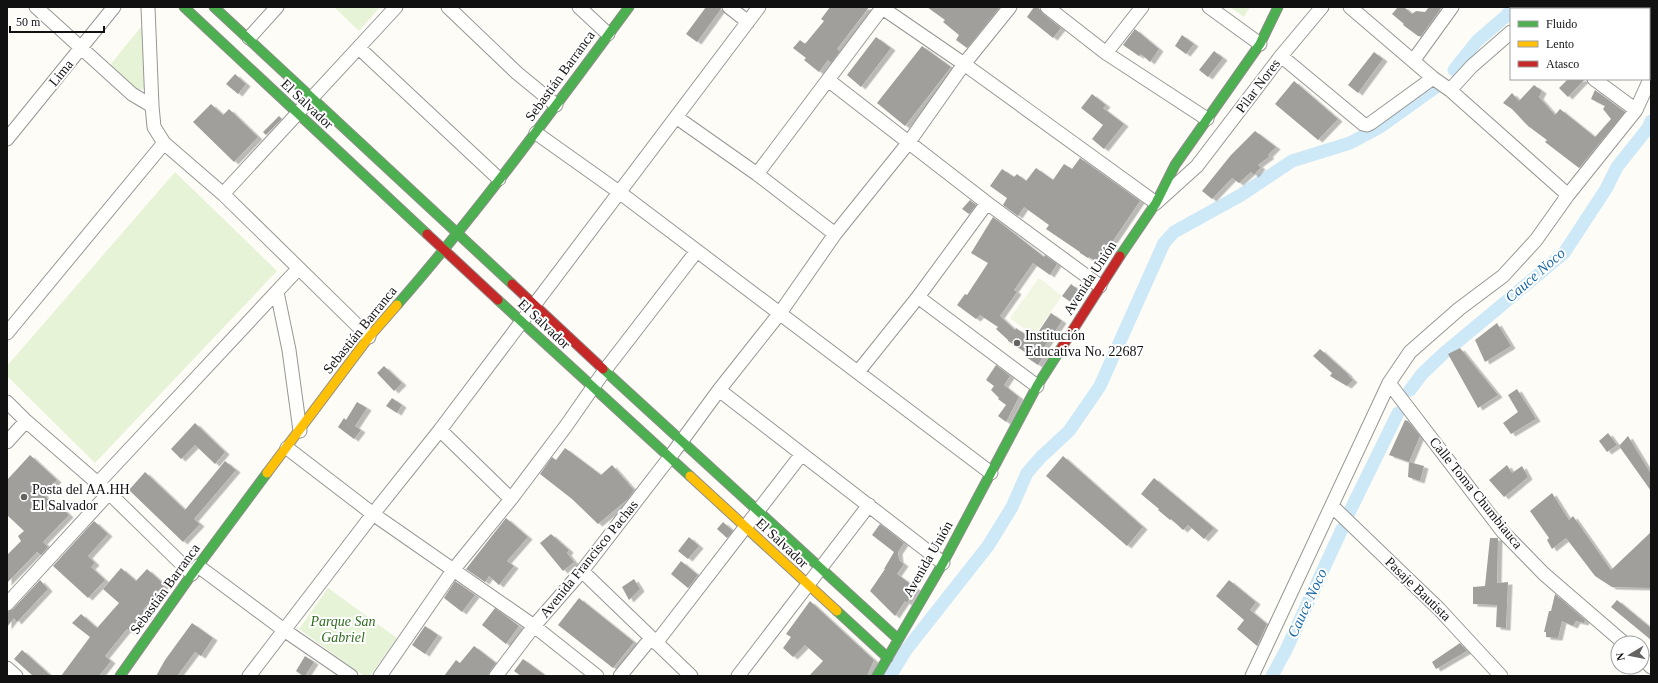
<svg xmlns="http://www.w3.org/2000/svg" width="1658" height="683" font-family="'Times New Roman',serif">
	<style>
		.green { fill: #e7f3d7 }
		.pitch { fill: #f0f6e1 }
		.lines { fill: none; stroke-linecap: round; stroke-linejoin: round }
		.canal { stroke: #cde8f7; stroke-width: 13 }
		.building { fill: #a19f9c; filter: url(#shadow) }
		.street-casing { stroke: #979795; stroke-width: 15 }
		.fast-casing { stroke: #8e8d8b; stroke-width: 11 }
		.slow-casing { stroke: #8e8d8b; stroke-width: 11 }
		.jam-casing { stroke: #8e8d8b; stroke-width: 11 }
		.street { stroke: #fffffe; stroke-width: 13 }
		.fast { stroke: #4caf50; stroke-width: 9 }
		.slow { stroke: #ffc107; stroke-width: 9 }
		.jam { stroke: #c62828; stroke-width: 9 }
		.poi-dot { fill: #646362; stroke: #fff; stroke-width: 1.5 }
		.labels { text-anchor: middle; dominant-baseline: central; stroke-width: 4; stroke-linejoin: round; paint-order: stroke }
		.street-label { font-size: 14px; fill: #111; stroke: #fff }
		.poi-label { font-size: 14px; fill: #111; stroke: #fff; text-anchor: start }
		.park-label { font-size: 14px; font-style: italic; fill: #2f6b1f; stroke: #fff }
		.water-label { font-size: 15px; font-style: italic; fill: #1768a6; stroke: #fff }
	</style>
	<defs>
		<filter id="shadow"><feDropShadow dx="4.5" dy="2.5" stdDeviation="0" flood-color="#0004"/></filter>
	</defs>
	<rect width="100%" height="100%" fill="#fdfcf7"/>
	<!-- green -->
	<path class="green" d="M334,7H380L359,31Z
		M1230,7H1250L1244,17Z
		M140,28H147L145,89C130,92 120,74 110,65Z
		M175,172L277,271L95,463L7,376V366Z
		M328,588L397,638L370,676H364L299,629Z"/>
	<!-- pitch -->
	<path class="pitch" d="M1039,278L1062,296L1034,336L1010,318Z"/>
	<g class="lines">
		<!-- canal -->
		<path class="canal" d="M1454,70L1477,41L1505,17L1511,10
			M1410,390L1422,374L1443,354L1564,253L1606,189L1617,167L1648,128L1651,121
			M1349,513L1398,413
			M890,676L906,650L988,546L1012,507L1027,473L1041,457L1069,431L1100,386L1164,243L1174,232L1241,195L1292,161L1350,143L1380,127L1436,87
			M1272,676L1286,650L1342,529"/>
	</g>
	<!-- building -->
	<path class="building" d="M706,7H721V9L697,42L686,34Z
		M830,7H869L837,49L840,51L831,63L828,60L819,72L804,60L806,58L793,48L800,40L805,44L824,21L821,19Z
		M927,7H1000L967,48L956,40L959,35L943,22L945,20Z
		M1034,7H1038L1042,13L1061,28L1053,38L1027,17Z
		M1398,7H1404L1412,14L1416,11L1425,12L1429,7H1442L1421,36H1418L1403,25L1404,24L1392,14Z
		M1135,29L1159,49L1150,62L1141,54L1139,56L1123,45Z
		M1182,35L1194,44L1186,54L1175,46Z
		M876,37L891,48L861,87L847,75Z
		M922,46L951,67L905,126L877,103Z
		M1214,51L1223,58L1208,77L1199,70Z
		M1374,52L1383,59L1358,93L1348,85Z
		M235,74L246,84L238,94L226,84Z
		M1568,79H1585L1568,97L1559,88Z
		M1294,81L1338,119L1318,140L1275,104Z
		M1534,85L1542,91L1539,97L1555,115L1560,109L1595,137L1611,119L1603,109L1605,106L1591,99L1595,90L1625,112L1579,168L1545,142L1547,140L1528,126L1512,109L1503,103L1512,93L1519,101Z
		M1092,94L1106,105L1103,108L1124,124L1104,149L1092,139L1103,125L1081,108Z
		M211,104L223,115L229,109L258,137L234,162L193,122Z
		M279,116L282,119L266,135L263,132Z
		M1255,131L1276,147L1268,155L1270,156L1258,165L1261,167L1254,175L1251,172L1239,183L1232,178L1212,199L1202,191L1231,155Z
		M1080,158L1140,201L1098,263L1089,257L1088,258L1080,253V252L1046,229L1049,225L1024,207L1018,216L1003,205L1007,198L990,186L1002,169L1014,177L1017,174L1026,181L1036,168L1053,180L1064,164L1072,169Z
		M970,200L976,205L969,214L962,209Z
		M993,217L1044,257L1045,255L1057,264L1050,275L1033,263L1014,290L1017,292L1000,316L1015,330L1016,328L1033,340L1051,313L1062,321L1044,347L1048,349L1038,365L1026,357L1028,354L1008,341V340L996,329L998,327L980,315L976,319L957,305L965,294L967,295L988,263L971,253Z
		M1071,284L1080,291L1072,303L1062,296Z
		M1497,323L1511,346L1485,362L1475,340Z
		M1460,348L1498,395L1478,408L1448,354Z
		M1320,349L1348,374V375L1353,380L1347,386L1330,376L1332,373L1313,356Z
		M996,365L1010,376L1004,385L1019,397L1006,422L998,416L1006,405L998,399L999,398L991,390L994,386L986,380Z
		M384,366L402,383L394,391L377,373Z
		M1517,389L1536,419L1511,434L1503,423L1518,412L1508,395Z
		M392,398L402,405L397,413L386,406Z
		M357,402L367,408L355,426L361,430L354,439L338,427L344,418L346,420Z
		M1405,420L1408,421L1420,436L1409,462L1389,455Z
		M195,423L225,452L215,464L195,445L181,459L171,449Z
		M1608,433L1617,445L1607,452L1599,441Z
		M1628,436L1651,474V491L1619,446Z
		M565,448L601,475L612,465L634,490L628,499L598,524L572,499L540,474L552,457L556,460Z
		M30,455L57,480L43,494L56,507L59,505L69,515L43,542L48,547L41,555L37,552L7,583V555L21,541L18,536L24,531L7,515V480Z
		M1063,456L1143,527L1127,546L1046,476Z
		M225,461L236,470L194,519L200,524L183,542L129,490L145,472L185,510Z
		M1409,462L1424,466L1420,481L1408,477Z
		M1507,465L1512,473L1522,466L1528,477L1504,497L1489,480Z
		M1154,478L1214,528L1204,539L1188,525L1183,530L1171,519L1170,520L1158,510L1159,509L1141,494Z
		M1552,493L1569,520L1573,516L1611,570L1651,532V588L1612,587L1595,576L1566,538L1552,549L1547,540L1549,538L1530,511Z
		M506,518L528,537L507,561L514,566L499,585L489,576L485,582L466,569Z
		M94,521L108,534L88,556L95,563L91,567L105,580L88,598L53,566Z
		M723,522L733,531L727,538L717,529Z
		M880,524L904,543L898,552L899,560L904,564L897,574L916,588L907,603L905,601L895,616L870,591L885,569H884L894,552L872,535Z
		M551,534L569,550L567,553L574,562L563,571L540,543Z
		M689,537L699,546L688,559L678,551Z
		M1490,538H1498L1497,583L1508,582L1506,628L1496,627L1497,605L1473,604V587L1485,586Z
		M681,561L698,575L688,588L671,574Z
		M121,568L136,581L147,569L165,585L143,610L149,614L131,633L127,629L105,656L111,661L99,676H61L90,637L72,623L81,614L97,628L119,603L103,589Z
		M634,579L640,589L629,600L622,587Z
		M40,580L48,589L17,622L14,618L7,627V612L13,609Z
		M1229,580L1256,602L1250,610L1267,624L1257,646L1237,629L1244,620L1216,596Z
		M455,581L475,595L462,612L444,598Z
		M1555,594L1585,620L1584,623L1576,621L1573,626L1562,621L1558,638L1546,637V632H1544L1549,611H1551Z
		M579,598L634,642L613,668L558,625Z
		M1617,600L1651,628V640L1611,607Z
		M810,601L874,660L867,676H809L823,661L805,645L793,657L783,648L791,637L786,634Z
		M495,608L519,626L506,644L482,625Z
		M192,623L213,638L201,656L195,652L177,676H156L165,660Z
		M425,626L438,635L425,654L412,645Z
		M1460,643L1467,651L1436,669L1432,662Z
		M474,646L496,663L490,671L488,676H444L456,660L460,663Z
		M22,650L51,676H33L14,659Z
		M305,656L314,662L305,676H303L296,671Z
		M523,659L546,676H521L514,671Z"/>
	<g class="lines">
		<defs>
			<path id="street" d="M36,7L132,94L152,106
				M148,7L152,106L154,127L164,143L223,194L369,337
				M448,7L517,73L556,105
				M579,7L608,34
				M729,7L748,22
				M881,7L964,64L1156,203L1197,166L1281,56L1322,7
				M1047,7L1106,53L1207,119
				M1209,7L1260,44
				M1350,7L1433,78L1450,90L1568,195
				M1525,9V7
				M249,38L277,7
				M359,48L499,179
				M1106,53L1142,7
				M1281,56L1363,124L1367,125L1371,123L1433,78
				M1413,61L1452,7
				M1594,79L1636,110
				M828,80L987,203L1100,286
				M1450,90L1472,66L1511,32
				M676,117L757,174L835,234
				M536,133L619,192L991,473
				M7,139L114,7
				M757,174L882,8
				M223,194L396,7
				M277,292L289,350L300,431
				M918,297L1037,386
				M7,333L164,143
				M858,372L918,297L987,203
				M1389,383L1503,532L1544,574L1624,643
				M719,390L943,563
				M7,402L26,421L109,493L192,574
				M440,430L511,499
				M7,442L26,421
				M287,448L373,514L534,626L597,676
				M98,483L298,269
				M1332,506L1439,609L1501,676
				M198,566L284,630L351,676
				M582,571L691,676
				M7,604L109,493
				M656,643L801,455
				M1642,658L1651,667
				M7,668L16,676
				M249,676L373,514L440,430L759,7
				M380,676L454,569L511,499L566,426L605,370L696,252
				M496,676L534,626L582,571L670,457L719,390L780,313L835,234L909,142L964,64L1010,7
				M620,676L651,638
				M738,676L869,505
				M1252,676L1389,383L1410,352L1459,309L1503,276L1536,240L1568,195L1636,110L1651,77"/>
			<path id="fast" d="M184,7L427,234
				M214,7L512,284
				M1120,256L1156,203L1175,165L1260,44L1278,7
				M498,300L690,476
				M397,305C480,210 554,108 629,7
				M603,369L898,639
				M837,611L888,658
				M120,676L192,574L267,473
				M877,676L943,563L1037,386L1062,347"/>
			<path id="slow" d="M267,473L369,337L397,305
				M690,476L837,611"/>
			<path id="jam" d="M427,234L498,300
				M512,284L603,369
				M1062,347L1120,256"/>
		</defs>
		<!-- street casing -->
		<use href="#street" class="street-casing"/>
		<!-- fast casing -->
		<use href="#fast" class="fast-casing"/>
		<!-- slow casing -->
		<use href="#slow" class="slow-casing"/>
		<!-- jam casing -->
		<use href="#jam" class="jam-casing"/>
		<!-- street -->
		<use href="#street" class="street"/>
		<!-- fast -->
		<use href="#fast" class="fast"/>
		<!-- slow -->
		<use href="#slow" class="slow"/>
		<!-- jam -->
		<use href="#jam" class="jam"/>
	</g>
	<!-- markers -->
	<g class="poi-dot">
		<circle cx="1017" cy="343" r="4"/>
		<circle cx="24" cy="497" r="4"/>
	</g>
	<g class="labels">
		<!-- street labels -->
		<g class="street-label">
			<text transform="translate(61 73) rotate(-51)">Lima</text>
			<text transform="translate(560 76) rotate(-54)">Sebastián Barranca</text>
			<text transform="translate(1258 86) rotate(-53)">Pilar Nores</text>
			<text transform="translate(307 104) rotate(43)">El Salvador</text>
			<text transform="translate(1090 278) rotate(-57)">Avenida Unión</text>
			<text transform="translate(544 324) rotate(43)">El Salvador</text>
			<text transform="translate(360 330) rotate(-51)">Sebastián Barranca</text>
			<text transform="translate(1476 493) rotate(51)">Calle Toma Chumbiauca</text>
			<text transform="translate(782 543) rotate(43)">El Salvador</text>
			<text transform="translate(589 559) rotate(-51)">Avenida Francisco Pachas</text>
			<text transform="translate(928 559) rotate(-60)">Avenida Unión</text>
			<text transform="translate(165 589) rotate(-54)">Sebastián Barranca</text>
			<text transform="translate(1418 589) rotate(44)">Pasaje Bautista</text>
		</g>
		<!-- poi labels -->
		<g class="poi-label">
			<text x="1025" y="335">Institución<tspan x="1025" dy="16">Educativa No. 22687</tspan></text>
			<text x="32" y="489">Posta del AA.HH<tspan x="32" dy="16">El Salvador</tspan></text>
		</g>
		<!-- park labels -->
		<g class="park-label">
			<text x="343" y="621">Parque San<tspan x="343" dy="16">Gabriel</tspan></text>
		</g>
		<!-- water labels -->
		<g class="water-label">
			<text transform="translate(1535 275) rotate(-41)">Cauce Noco</text>
			<text transform="translate(1307 603) rotate(-65)">Cauce Noco</text>
		</g>
	</g>
	<!-- border -->
	<rect width="1658" height="683" fill="none" stroke="#111111" stroke-width="16"/>
	<!-- legend -->
	<rect x="1510" y="8" width="140" height="72" fill="#ffffff" stroke="#a0a0a0"/>
	<rect x="1518" y="21" width="20" height="6" fill="#4caf50" stroke="#a0a0a0"/>
	<text x="1546" y="28" font-size="12" fill="#111111">Fluido</text>
	<rect x="1518" y="41" width="20" height="6" fill="#ffc107" stroke="#a0a0a0"/>
	<text x="1546" y="48" font-size="12" fill="#111111">Lento</text>
	<rect x="1518" y="61" width="20" height="6" fill="#c62828" stroke="#a0a0a0"/>
	<text x="1546" y="68" font-size="12" fill="#111111">Atasco</text>
	<!-- north arrow -->
	<g transform="translate(1630 655) rotate(260)"><circle r="19" fill="#ffffff" stroke="#a0a0a0"/>
	<path d="M0-3L7 15L0 10L-7 15Z" fill="#646362"/>
	<text y="-6" font-size="11" font-weight="bold" text-anchor="middle" fill="#111111">N</text>
	</g>
	<!-- scale -->
	<path d="M10 26v6h94v-6" fill="none" stroke="#111111" stroke-width="2"/>
	<text x="16" y="26" font-size="12" fill="#111111" stroke="#ffffff" stroke-width="3" paint-order="stroke">50 m</text>
</svg>
